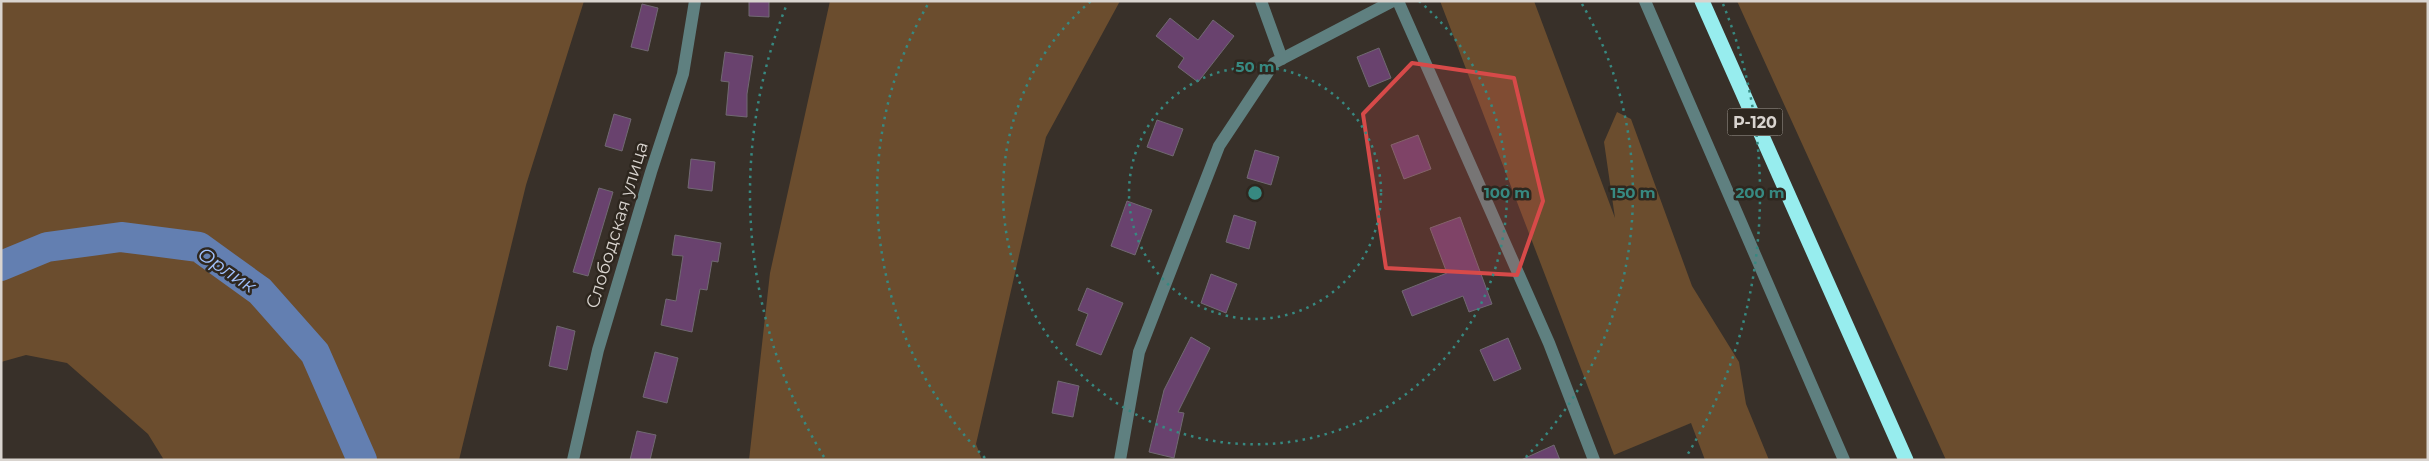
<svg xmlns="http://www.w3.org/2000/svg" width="2429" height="461" font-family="Montserrat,sans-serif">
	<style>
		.green { fill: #6b4d2e }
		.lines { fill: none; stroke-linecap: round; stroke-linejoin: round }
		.river { stroke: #637fb1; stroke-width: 30 }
		.building { fill: #69426e; stroke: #716972 }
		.minor { stroke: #5f8080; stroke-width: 12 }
		.highway { stroke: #97edee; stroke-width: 15 }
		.marked { fill: #d74a49; fill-opacity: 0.2; stroke: #d74a49; stroke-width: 4; stroke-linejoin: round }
		.ring { fill: none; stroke: #378981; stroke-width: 2.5; stroke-dasharray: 2.5 5 }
		.labels { text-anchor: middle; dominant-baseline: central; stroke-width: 5; stroke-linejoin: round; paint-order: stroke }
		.shield { fill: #2e271f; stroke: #a6a09a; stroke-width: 1 }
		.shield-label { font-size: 16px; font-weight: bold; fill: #d9d4cf }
		.street-label { font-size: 18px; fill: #d9d4cf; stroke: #2e271f }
		.water-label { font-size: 19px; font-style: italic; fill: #a1c1fc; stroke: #2e271f }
		.centre { fill: #378981; stroke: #2e271f; stroke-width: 2.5 }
		.ring-label { font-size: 15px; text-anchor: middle; font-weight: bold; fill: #378981; stroke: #2e271f; stroke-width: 5; stroke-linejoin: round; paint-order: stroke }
	</style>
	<rect width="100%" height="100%" fill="#383029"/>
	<!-- green -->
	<path class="green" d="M1,1H584L526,185L459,460H164L148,434L67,363L26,355L1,362Z
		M830,1H1120L1046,137L976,444L982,460H749L770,273Z
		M1440,1H1534L1615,218L1604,142L1617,112L1631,119L1692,286L1739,362L1746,404L1769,460H1705L1691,423L1614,455Z
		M1737,1H2428V460H1946Z"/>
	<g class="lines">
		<!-- river -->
		<path class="river" d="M1,266L47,247L121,237L199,247L260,291L315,353L362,460"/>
	</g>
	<!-- building -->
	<path class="building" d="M749,1H769V17L749,16Z
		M642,4L658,8L648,51L631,47Z
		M1170,18L1198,40L1213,20L1234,36L1198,82L1178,67L1184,58L1156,36Z
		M1379,48L1391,78L1369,87L1357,57Z
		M725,52L753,56L747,94V117L726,115L729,82L721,81Z
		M614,114L631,119L622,151L605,146Z
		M1157,120L1183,129L1173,156L1147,147Z
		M1418,135L1431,169L1404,179L1391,145Z
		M1255,150L1279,157L1271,185L1247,178Z
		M691,159L715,162L712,191L688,188Z
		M599,188L613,192L588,276L573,272Z
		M1127,201L1152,210L1135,255L1111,246Z
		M1234,215L1256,222L1249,249L1226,242Z
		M1460,217L1492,304L1469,312L1463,296L1412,316L1402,291L1447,273L1430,228Z
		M675,235L721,243L718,262L712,261L707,290L700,289L692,332L661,325L666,299L676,301L683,256L672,255Z
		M1211,274L1237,284L1226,313L1201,303Z
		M1087,288L1123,303L1101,355L1076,345L1088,314L1078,310Z
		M557,326L575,331L567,370L549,366Z
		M1191,337L1210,348L1178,412L1184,413L1174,458L1149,452L1164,390Z
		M1508,338L1521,369L1494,381L1480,350Z
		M655,352L678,358L667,403L643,397Z
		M1058,381L1079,386L1073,417L1052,413Z
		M637,431L656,435L650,460H630Z
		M1554,445L1560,460H1521Z"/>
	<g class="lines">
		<!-- minor -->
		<path class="minor" d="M1261,1L1282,59
			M1398,1L1549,343L1594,460
			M1645,1L1844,460
			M573,460L598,350L651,172L683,74L695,1
			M1120,460L1139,352L1219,146L1274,63L1393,1"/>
		<!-- highway -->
		<path class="highway" d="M1702,1L1906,460"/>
	</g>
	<!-- marked area -->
	<path class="marked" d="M1412,63L1514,78L1543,201L1517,275L1386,268L1363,114Z"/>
	<!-- distance rings -->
	<g class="ring">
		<circle cx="1255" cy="193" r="126"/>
		<path d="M1419 1A252 252 0 1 1 1091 1"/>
		<path d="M985 458A378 378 0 0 1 928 4M1582 4A378 378 0 0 1 1525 458"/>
		<path d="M824 457A505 505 0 0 1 787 4M1723 4A505 505 0 0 1 1686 457"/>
	</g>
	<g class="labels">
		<!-- shield labels -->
		<rect class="shield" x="1727.5" y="108.5" width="55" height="27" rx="4"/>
		<g class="shield-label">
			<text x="1755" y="122">Р-120</text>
		</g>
		<!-- street labels -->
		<g class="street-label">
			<text transform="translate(617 225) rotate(-73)">Слободская улица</text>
		</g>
		<!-- water labels -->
		<g class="water-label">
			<text transform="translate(227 270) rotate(34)">Орлик</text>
		</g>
	</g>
	<circle cx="1255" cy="193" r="8" class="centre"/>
	<g class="ring-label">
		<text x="1255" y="72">50 m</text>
		<text x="1507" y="198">100 m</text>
		<text x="1633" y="198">150 m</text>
		<text x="1760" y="198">200 m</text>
	</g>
	<!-- border -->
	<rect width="2429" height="461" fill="none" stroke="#d9d4cf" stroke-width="5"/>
</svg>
